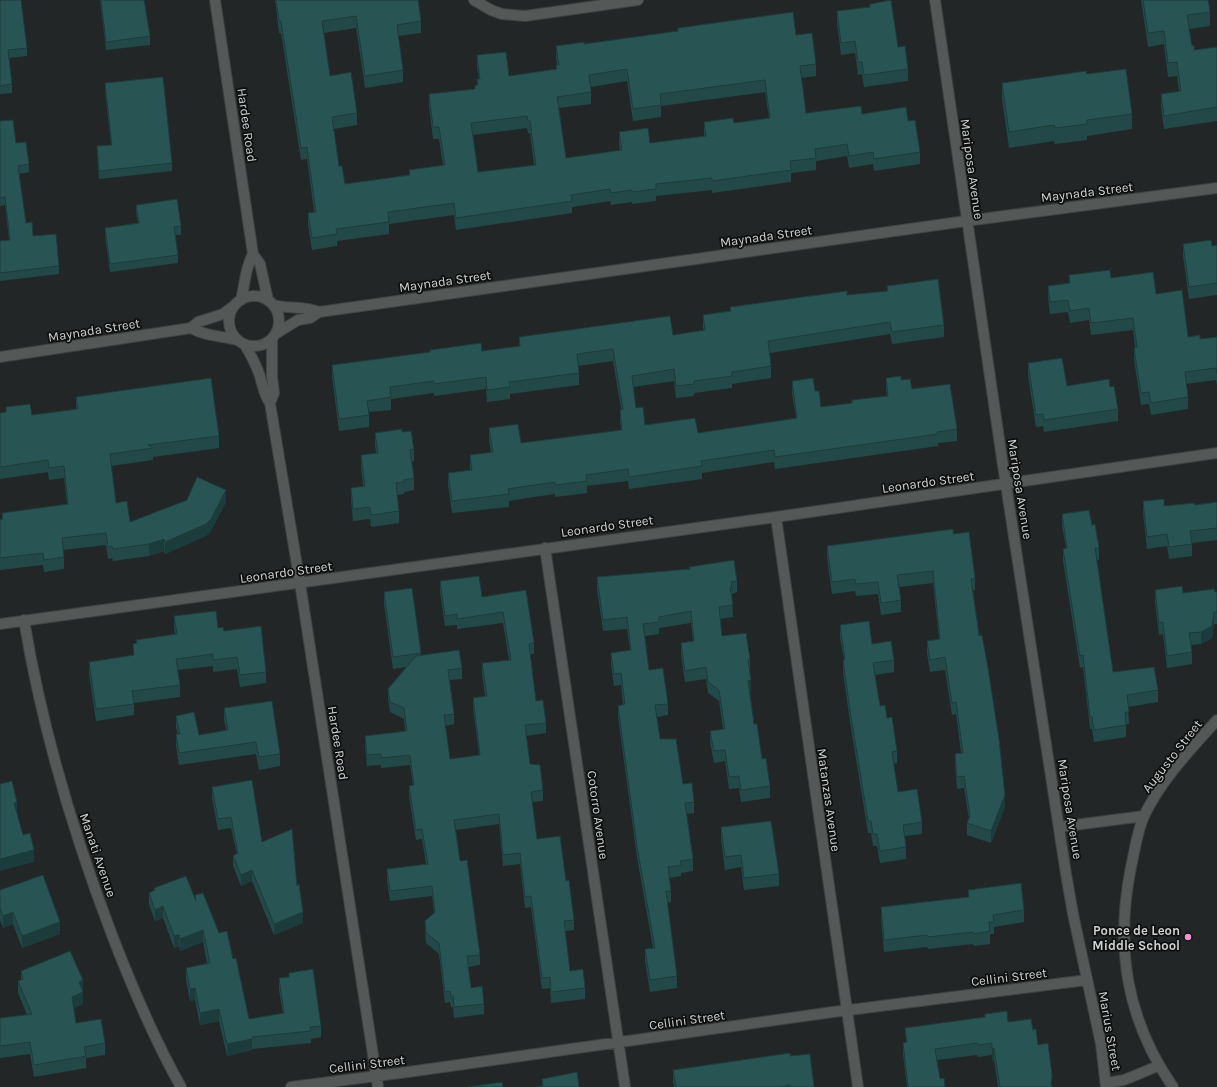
<svg xmlns="http://www.w3.org/2000/svg" width="1217" height="1087" font-family="Karla,sans-serif">
	<style>
		.lines { fill: none; stroke-linecap: round; stroke-linejoin: round }
		.minor-casing { stroke: #404242; stroke-width: 12 }
		.minor { stroke: #545857; stroke-width: 10 }
		.wall { fill: #224948; fill-rule: evenodd }
		.shaded-wall { fill: #1c3c3b }
		.building { fill: #285554; stroke: #1c3c3b; fill-rule: evenodd }
		.poi-dot { fill: #f690cf; stroke: #0e0f0f; stroke-width: 1.5 }
		.labels { text-anchor: middle; dominant-baseline: central; stroke-width: 3.5; stroke-linejoin: round; paint-order: stroke }
		.street-label { font-size: 13px; fill: #d0d2d2; stroke: #0e0f0f }
		.poi-label { font-size: 13px; font-weight: bold; fill: #d0d2d2; stroke: #0e0f0f; text-anchor: end }
	</style>
	<rect width="100%" height="100%" fill="#232626"/>
	<g class="lines">
		<defs>
			<path id="minor" d="M215,0L253,254L260,264L268,300
				M474,0L491,10L502,14L525,16L638,0
				M935,0L1002,459L1066,874L1073,914L1101,1044L1106,1087
				M229 321a25 25 0 1 1 50 0a25 25 0 1 1-50 0Z
				M241,300C245,284 245,268 253,254
				M273,305C289,309 305,306 319,312
				M191,328C204,336 222,336 237,340
				M277,333L298,320L310,318L319,312L966,221L1217,188
				M245,345C251,356 258,367 261,380C264,390 264,395 270,403L300,583L378,1087
				M0,357L191,328L198,322L223,314L235,305
				M270,403L274,393L272,377V340
				M776,517L858,1087
				M545,548L625,1087
				M24,620C42,728 73,833 112,935C132,987 154,1039 181,1087
				M0,624L776,517L1217,453
				M1059,827L1144,816
				M1106,1083L1124,1080L1158,1066
				M291,1087L408,1072L833,1012L1087,980
				M1173,1087C1126,1019 1115,947 1131,867C1135,850 1137,830 1145,814C1162,779 1191,749 1217,720"/>
		</defs>
		<!-- minor casing -->
		<use href="#minor" class="minor-casing"/>
		<!-- minor -->
		<use href="#minor" class="minor"/>
	</g>
	<!-- wall -->
	<path class="wall" d="M0,0L27,48V56L9,58L12,84V93L0,94Z
		M100,0H144L150,36V45L106,50Z
		M275,0H418L421,21V33L398,36L403,70V82L365,88L356,28L324,33L330,76L357,113V125L334,129L339,166L345,184L409,175V170L443,165L439,139H433L429,106V94L475,89V85H477V79H479L477,67V55L509,76L556,69V65H557L556,58V46L584,44L678,31V28L796,35L816,64V76L801,78L806,113L862,114L908,121L920,152V164L874,171L873,164L849,168L847,156L816,161V170L791,173V182L712,193V190L656,196V201L632,204V202L611,205L610,201L572,207V213L456,230L454,215L389,224V234L337,241V246L312,250L308,225V213L314,212L307,159L301,160L281,33H279ZM627,81L633,121L661,117V106L765,92L769,118L734,123L704,122V136L650,143L619,132V144L620,151L566,158L559,108L591,104V87ZM527,128L528,133H530L534,165L478,172L473,135Z
		M1141,0H1208L1210,12V26L1189,29L1192,46L1194,50L1217,47V121L1164,129L1161,108V94L1179,92L1177,76L1168,77L1164,44L1148,47Z
		M837,11L898,47L908,69V81L864,87L862,74L858,75L855,53L841,55L837,23Z
		M1087,74L1132,114V129L1087,136V140L1055,144L1054,141L1009,148L1002,99V83Z
		M105,83L172,163V171L99,179L97,154V146L111,145L105,91Z
		M0,121L16,143L29,164V172L19,174L26,223L33,236L59,266V274L0,281V241L9,240L5,205L0,206Z
		M136,205L181,226V235H175L178,255V263L110,272L105,236V228L138,223L136,213Z
		M1183,244L1212,246L1217,245V295L1189,299L1183,256Z
		M1069,275L1111,278L1156,294L1188,337L1200,339L1217,337V386L1216,380L1186,384L1188,397V409L1151,415L1149,404L1141,405L1134,360V348L1135,347L1133,330L1091,335L1089,320L1070,323L1068,312L1050,314L1048,298V286L1069,283Z
		M887,286L944,325V337L892,344L890,334L770,353L771,366V378L732,384V388L694,393V396L676,398L674,381L633,387L636,408L645,425L698,433L796,418L792,393V381L815,391L821,407L852,403L887,396L886,390V378L901,380L957,429V441L938,443V446L775,469L774,462L702,473V479L629,489L628,481L587,486V493L555,497V494L527,498L509,501V507L452,513L448,485V473L470,470V455L491,453L489,440V428L521,443L621,430L620,422V410L621,409L613,361L578,366L579,373V385L510,394V399L487,402L486,389L434,396V393L391,399V410L369,412V427L339,431L332,377V365L430,352V350L482,351L519,346V337L673,335L703,331V315L730,311V307L887,291Z
		M1028,363L1067,386L1110,387L1118,409V421L1044,432L1043,426L1036,427L1028,375Z
		M76,397L219,436V448L153,457V460L111,466L116,503L130,522L226,502L211,531L206,536L165,554L164,551L149,556L113,561L112,558L108,559L106,545L63,550L64,557V569L44,572L43,565L0,570V520L2,519V513L67,504L64,478L49,480L48,472L0,479V413L6,412V407L32,415L76,409Z
		M402,432L414,449V461L412,462L414,478V490L404,492V494L397,495L399,511V523L371,527L370,519L353,521L351,500V488L363,486L361,467V455L376,453L375,445V433Z
		M1143,501L1164,506L1195,505L1217,502V540L1192,543V556L1169,559L1167,546L1147,549L1143,513Z
		M1062,514L1092,525L1099,548V560H1097L1113,672L1158,690V702L1128,707L1129,724H1126V737L1094,742L1092,729H1090L1083,667L1080,668L1063,561V549L1066,548L1062,526Z
		M953,534L975,578V590L973,591L1005,807L991,843L967,835V823L969,819L964,788L957,789L955,766V754L961,753L956,714L952,715L945,670L930,672L927,653V641L939,640L933,583L899,587L901,600V612L881,615L878,594L856,596L855,591L832,594L827,558V546Z
		M689,567L737,581V592L732,594L733,617L720,619L722,636L750,659V671H749L751,692H750L754,724L762,759L770,786V798L741,802L739,788L729,789L725,761L714,763L710,742V731L723,729L719,701L708,693L706,679L685,682L681,655V643L693,641L691,623L659,628V634L645,636L649,670L668,704V715L657,717L660,739L683,784L694,802V813L687,814L693,859V871L681,873V876L669,878L671,891V902L667,903L677,976V988L650,992L645,961V949L653,948L637,857L618,717V706L623,705L621,685L614,686L611,665V653L630,650L627,629L603,631L597,589V577L689,569Z
		M440,581L482,597L526,590L534,643V654H530L536,701L546,723V733L526,736L530,764L543,790V801L532,802L537,839L566,881L574,920V930L565,931L570,971L585,988V999L551,1003L550,988L542,989L531,907L525,908L520,864L503,866L499,824L456,830L460,861L480,955V965L468,967L471,988L484,1004V1014L454,1018L453,1007H451L450,1002L445,1003L439,954L426,943L425,932V921L434,913L432,896L390,901L387,880V869L426,864L422,839L416,840L409,797V786H413L410,765L381,768V765L367,766L365,747V736L405,731L404,719L390,712L388,699V689L406,667L393,669L384,604V592L421,653V655L462,668V679L450,680L454,714V724L445,726L450,759L479,755L473,708V698L485,696L482,674V663L509,660L503,623L457,629V625L445,626L440,592Z
		M1155,590L1183,593L1217,592V624H1214L1212,638L1201,644L1191,645L1192,652V664L1167,668L1163,634L1159,635L1155,602Z
		M174,616L218,628L224,631L266,672V683L240,687L237,669L213,672V666L178,670L180,685V697L134,703V715L96,721L89,674V662L133,656V644L136,643V640L175,634L174,628Z
		M840,625L872,644L894,660V672L875,675L880,706L887,718L897,751V763L893,764L898,792L922,822V834L905,836L906,847V859L880,863L877,846H873L871,833H868L850,722L843,672V660H844L840,638Z
		M224,708L280,754V766L259,770L256,754L179,765L176,746V734H178L176,728V716L199,735L226,730L224,720Z
		M212,787L262,842L297,886L303,923L274,935L252,881L241,886L233,866V856L237,854L231,828L218,830L212,798Z
		M721,827L779,874V886L744,890L741,867L725,870L721,839Z
		M154,888L195,898V895L219,933L233,959L249,1019L283,1014L279,990V978L289,977V973L321,1026V1037L311,1039V1043L252,1049V1050L227,1056L219,1021L200,1025L195,1000L190,1001L186,980V968L207,963L203,942L180,951L179,946L174,948L163,918L155,921L149,905V893L154,891Z
		M0,890L60,934L22,948L13,924L3,928L0,920Z
		M968,890L1024,910V922L994,927V934H990V944L974,946L973,944L928,949L927,947L884,952L881,919V907L968,897Z
		M21,971L83,991V1004L74,1008L76,1023L105,1043V1055L86,1058V1068L34,1077L30,1054L0,1058V1018L27,1015L18,993V981L21,980Z
		M985,1014L1033,1030L1038,1045L1052,1075V1087H998L994,1060L992,1061V1055L978,1057L977,1055L937,1060L940,1079L945,1087H907L903,1055V1043L906,1042L905,1028L985,1017Z
		M790,1056L814,1087H674L673,1082V1070Z"/>
	<!-- shaded-wall -->
	<path class="shaded-wall" d="M226,490V502L211,531L206,536L165,554V542Z
		M164,539V551L149,556V544Z
		M1214,612V624L1212,638L1201,644V632Z
		M751,680V692H748V681Z
		M1005,795V807L991,843V831Z
		M17,802V814L14,803Z
		M34,850V862L0,871V859Z
		M252,870V881L241,886V875Z
		M163,906V918L155,921V910Z
		M13,912V924L3,928V916Z
		M303,912V923L274,935V924Z
		M60,922V934L22,948V936Z
		M203,930V942L180,951V939Z
		M179,935V946L174,948V936Z
		M83,980V992L79,982Z
		M195,988V1000L190,1001V989Z
		M83,992V1004L72,1009V997Z
		M219,1009V1021L200,1025V1013Z
		M252,1039V1050L227,1056V1044Z
		M994,1048V1060L992,1061V1049Z"/>
	<!-- building -->
	<path class="building" d="M0,0H21L27,48L8,50L12,84L0,86Z
		M101,0H144L150,36L106,42Z
		M276,0H418L421,21L397,25L403,70L365,76L356,16L322,21L330,76L351,72L357,113L332,117L339,166H342L345,184L410,175L409,170L445,165L439,127H433L429,94L475,89V85H478L477,79H480L477,55L506,52L509,76L557,69L556,65H559L556,46L584,42V44L678,31V28L793,12L796,35L812,33L816,64L800,66L806,113L861,106L862,114L906,107L908,121L915,120L920,152L874,159L873,152L849,156L847,144L815,149L816,158L790,161L791,170L712,181V178L656,184V189L632,192V190L611,193L610,189L571,195L572,201L456,218L454,203L388,212L389,222L336,229L337,234L312,238L308,213L316,212L307,147L301,148L281,21H279ZM627,69L633,109L661,105L660,94L765,80L770,118L734,123L733,118L704,122L706,136L650,143L648,128L619,132L622,150L566,158L557,97L591,92L589,75ZM527,116L528,121H530L536,165L478,172L471,123Z
		M891,0L898,47L905,46L908,69L864,75L862,62H858L855,41L841,43L837,11L870,7V4Z
		M1143,0H1208L1210,12L1187,15L1192,46L1194,45V50L1217,47V107L1164,116L1161,94L1181,91L1177,62L1168,63L1164,31L1148,33Z
		M1126,69L1132,114L1087,120V124L1055,128L1054,125L1009,132L1002,83L1086,71L1087,74Z
		M163,77L172,163L99,171L97,146L112,145L105,83Z
		M13,120L16,143L26,142L29,164L18,166L26,223L32,222L33,236L56,234L59,266L0,273V241L10,240L5,197L0,198V121Z
		M177,199L181,226L174,227L178,255L110,264L105,228L139,223L136,205Z
		M1211,240L1212,246L1217,245V283L1189,287L1183,244Z
		M1110,270L1111,278L1153,272L1156,294L1182,290L1188,337L1200,335V339L1217,337V374L1216,368L1185,372L1188,397L1151,403L1149,392L1141,393L1134,348L1137,347L1133,318L1091,323L1089,308L1070,311L1068,300L1050,302L1048,286L1070,283L1069,275Z
		M938,279L944,325L892,332L890,322L768,341L771,366L732,372V376L694,381V384L676,386L674,369L632,376L636,408L643,407L645,425L695,418L698,433L797,418L792,381L813,378L815,391H819L821,407L852,403V400L888,396L886,378L901,376V380L910,379L912,389L950,384L957,429L937,432L938,434L775,457L774,450L701,461L702,466L629,477L628,469L586,475L587,481L555,485V482L527,486L508,489L509,494L452,501L448,473L472,470L470,455L493,452L489,428L518,424L521,443L622,430L620,410L623,409L613,349L577,354L579,373L509,382L510,387L487,390L486,377L434,384V381L390,387L391,397L367,401L369,415L339,419L332,365L430,352V350L481,343L482,351L520,346L519,337L670,316L673,335L705,330L703,315L731,311L730,307L847,291V295L888,291L887,286Z
		M1062,358L1067,386L1109,379L1110,387L1114,386L1118,409L1044,420L1043,414L1036,415L1028,363Z
		M211,378L219,436L148,445L153,448L110,454L116,503L127,501L130,522L187,500L197,477L226,490L211,519L206,524L165,542L164,539L149,544L113,549L112,546L108,547L106,533L62,538L64,557L44,560L43,553L0,558V520L3,519L2,513L68,504L64,466L49,468L48,460L0,467V413L6,412V407L30,404L32,415L78,409L76,397Z
		M402,429V432L411,431L414,449L410,450L414,478L404,480V482L396,483L399,511L371,515L370,507L353,509L351,488L365,486L361,455L378,453L375,433Z
		M1164,499V506L1194,503L1195,505L1217,502V528L1190,531L1192,544L1169,547L1167,534L1147,537L1143,501Z
		M1089,510L1092,525L1095,524L1099,548H1095L1113,672L1154,667L1158,690L1127,695L1129,712H1125L1126,725L1094,730L1092,717H1090L1083,655L1080,656L1063,549L1067,548L1062,514Z
		M953,529V534L969,532L975,578L971,579L979,636L982,635L988,668L999,739L1005,795L991,831L967,823L970,816L964,776L957,777L955,754L963,753L956,702L952,703L945,657L930,660L927,641L940,639L933,571L897,575L901,600L881,603L878,582L856,584L855,579L832,582L827,546Z
		M734,560L737,581L731,582L732,587H730L733,605L719,607L722,636L746,633L750,659L748,660L751,680L748,681L754,724H757L762,759L766,758L770,786L741,790L739,776L729,777L725,750L714,751L710,731L725,729L719,690L708,682L706,667L685,671L681,643L694,641L691,611L659,617V622L643,624L649,670L663,668L668,704L655,705L660,739H676L683,784L692,783L694,802L685,803L693,859L680,861L681,865L668,867L671,891H666L677,976L650,980L645,949L655,948L637,846L618,706L625,704L621,673L614,674L611,653L631,650L627,617L603,620L597,577L690,569L689,567Z
		M479,576L482,597L526,590L534,643L529,644L536,701L543,700L546,723L525,725L530,764L540,765L543,790L531,792L537,839L560,836L566,881L569,880L574,920L564,921L570,971L583,969L585,988L551,992L550,977L542,978L531,896L525,897L520,853L503,855L499,814L454,820L460,861L467,860L480,955L467,956L471,988L482,986L484,1004L454,1007L453,996H451L450,991L445,992L439,943L426,933L425,921L435,912L432,886L390,891L387,869L428,864L422,829L416,830L409,786L414,785L410,755L381,758V754L367,755L365,736L407,731L404,708L390,702L388,689L416,656L459,650L462,668L448,670L454,714L444,715L450,759L480,755L473,698L487,696L482,663L511,660L503,612L457,619V614L445,616L440,581Z
		M1182,586L1183,593L1214,589L1215,592H1217V612H1214L1212,626L1201,632L1189,633L1192,652L1167,656L1163,622L1159,623L1155,590Z
		M412,588L421,653L393,657L384,592Z
		M216,611L218,628L223,627L224,631L261,626L266,672L240,675L237,657L213,660V654L176,659L180,685L132,691L134,704L96,709L89,662L134,655L133,644L137,643L136,640L177,634L174,616Z
		M869,621L872,644L891,641L894,660L873,663L880,706L885,705L887,718L892,717L897,751L892,752L898,792L917,789L922,822L903,825L906,847L880,851L877,834H873L871,821H868L850,710L843,660H845L840,625Z
		M272,701L280,754L259,757L256,742L179,753L176,734H180L176,716L194,712L199,735L228,730L224,708Z
		M252,780L262,842L292,829L297,886L299,884L303,912L274,924L252,870L241,875L233,856L238,853L231,817L218,819L212,787Z
		M12,781L17,802L14,803L23,835L30,833L34,850L0,859V784Z
		M771,821L779,874L744,878L741,855L725,857L721,827Z
		M43,875L60,922L22,936L13,912L3,916L0,908V890Z
		M186,876L196,901L195,895L203,893L219,933L227,931L233,959L236,958L249,1019L284,1013L279,978L289,977V973L313,969L321,1026L310,1027L311,1031L252,1037V1039L227,1044L219,1009L200,1013L195,988L190,989L186,968L210,963L203,930L180,939L179,935L174,936L163,906L155,910L149,893L155,890L154,888Z
		M1021,883L1024,910L993,915L994,922H989L990,931L974,934L973,932L928,937L927,935L884,940L881,907L969,897L968,890Z
		M70,951L83,980L79,982L83,992L72,997L76,1023L101,1019L105,1043L84,1047L86,1056L34,1065L30,1042L0,1046V1018L32,1014L18,981L23,979L21,971Z
		M1007,1011L1008,1022L1031,1019L1033,1030L1036,1029L1038,1045L1048,1043L1052,1075L1051,1087H1000L994,1048L992,1049V1043L978,1045L977,1043L935,1049L940,1079L944,1078L945,1087H908L903,1043L907,1042L905,1028L985,1017V1014Z
		M790,1053V1056L810,1054L814,1087H791V1085L779,1087H676L673,1070Z
		M577,1072L579,1087H536L543,1086L542,1079Z
		M502,1082L503,1087H468Z"/>
	<!-- markers -->
	<circle class="poi-dot" cx="1188" cy="937" r="4"/>
	<g class="labels">
		<!-- street labels -->
		<g class="street-label">
			<text transform="translate(247 125) rotate(82)">Hardee Road</text>
			<text transform="translate(972 169) rotate(82)">Mariposa Avenue</text>
			<text transform="translate(1087 192) rotate(-7)">Maynada Street</text>
			<text transform="translate(766 236) rotate(-8)">Maynada Street</text>
			<text transform="translate(445 281) rotate(-8)">Maynada Street</text>
			<text transform="translate(94 330) rotate(-9)">Maynada Street</text>
			<text transform="translate(928 482) rotate(-8)">Leonardo Street</text>
			<text transform="translate(1020 489) rotate(81)">Mariposa Avenue</text>
			<text transform="translate(607 526) rotate(-8)">Leonardo Street</text>
			<text transform="translate(286 572) rotate(-8)">Leonardo Street</text>
			<text transform="translate(338 743) rotate(81)">Hardee Road</text>
			<text transform="translate(1172 756) rotate(-52)">Augusto Street</text>
			<text transform="translate(829 800) rotate(82)">Matanzas Avenue</text>
			<text transform="translate(1070 809) rotate(81)">Mariposa Avenue</text>
			<text transform="translate(598 815) rotate(82)">Cotorro Avenue</text>
			<text transform="translate(98 855) rotate(71)">Manati Avenue</text>
			<text transform="translate(1009 977) rotate(-7)">Cellini Street</text>
			<text transform="translate(687 1020) rotate(-8)">Cellini Street</text>
			<text transform="translate(1110 1031) rotate(80)">Marius Street</text>
			<text transform="translate(367 1064) rotate(-7)">Cellini Street</text>
		</g>
		<!-- poi labels -->
		<g class="poi-label">
			<text x="1180" y="930">Ponce de Leon<tspan x="1180" dy="15">Middle School</tspan></text>
		</g>
	</g>
</svg>
